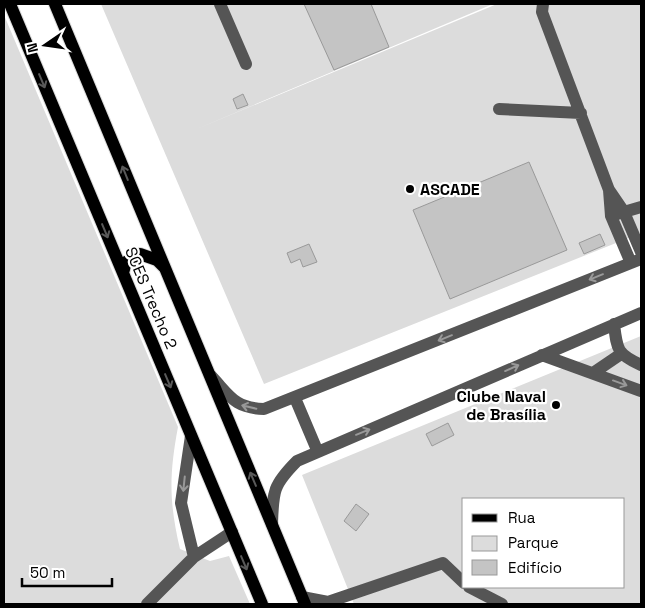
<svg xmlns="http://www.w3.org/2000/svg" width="645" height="608" font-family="'Space Grotesk',sans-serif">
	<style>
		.green { fill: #dcdcdc; fill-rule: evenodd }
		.building { fill: #c4c4c4; stroke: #999 }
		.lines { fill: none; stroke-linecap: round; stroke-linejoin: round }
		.major-casing { stroke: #dbdbdb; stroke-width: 14 }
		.minor { stroke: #555; stroke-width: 12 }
		.major { stroke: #000; stroke-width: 12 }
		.oneway { stroke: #595959 }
		.oneway2 { stroke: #999 }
		.poi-dot { fill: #000; stroke: #fff; stroke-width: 2 }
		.labels { text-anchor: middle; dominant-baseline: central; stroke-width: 4.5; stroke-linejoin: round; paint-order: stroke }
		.poi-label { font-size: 16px; font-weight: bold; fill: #000; stroke: #fff; text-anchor: start }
		.street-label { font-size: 16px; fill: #000; stroke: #fff }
	</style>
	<rect width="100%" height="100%" fill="#fff"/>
	<!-- green -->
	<path class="green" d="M101,4H493L192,131L497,4H641V233L264,384Z
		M4,15L178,427C169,475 169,502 180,549L210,561L229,556L250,604H4Z
		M641,336V604H354L302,475ZM464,499H624V587H464Z"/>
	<!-- building -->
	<path class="building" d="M304,4H371L389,47L334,70Z
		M243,94L248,105L237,109L233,99Z
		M529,162L567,250L450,299L413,210Z
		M600,234L605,245L584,254L579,243Z
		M309,244L317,262L303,267L300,259L291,263L287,253Z
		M448,423L454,435L432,446L426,434Z
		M356,504L369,514L356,531L344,521Z"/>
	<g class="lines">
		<defs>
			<path id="major" d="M10,4L262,604
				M55,4L305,604
				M123,273L126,262L140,254L157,260L164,267"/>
		</defs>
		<!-- major casing -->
		<use href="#major" class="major-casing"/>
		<!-- minor -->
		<path class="minor" d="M220,4L246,64
			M543,4L542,12L609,190L624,212L641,252
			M499,109L581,113
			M609,190L611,216L631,263
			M617,214L641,207
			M614,324C617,350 617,354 641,365
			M542,355L641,391
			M593,373L621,354
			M211,376C230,396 234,408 264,409L641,259
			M295,398L317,450
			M191,436L181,503L194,557
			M272,524C273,491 273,485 297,461L641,313
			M469,587L502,604
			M302,597L328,602L443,563L464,583
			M147,604L194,557L232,532"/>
		<!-- major -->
		<use href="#major" class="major"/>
	</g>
	<!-- one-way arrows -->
	<defs><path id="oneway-shaft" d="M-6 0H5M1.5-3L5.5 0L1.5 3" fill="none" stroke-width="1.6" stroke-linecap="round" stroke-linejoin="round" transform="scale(1.25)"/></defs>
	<g class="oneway">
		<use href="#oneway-shaft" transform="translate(42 81) rotate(67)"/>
		<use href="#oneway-shaft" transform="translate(125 173) rotate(-112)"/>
		<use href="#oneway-shaft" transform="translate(105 231) rotate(67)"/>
		<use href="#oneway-shaft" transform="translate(168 381) rotate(67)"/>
		<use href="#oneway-shaft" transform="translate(253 479) rotate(-113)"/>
		<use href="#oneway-shaft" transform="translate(244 563) rotate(67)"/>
	</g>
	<g class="oneway2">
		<use href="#oneway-shaft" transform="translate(596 277) rotate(158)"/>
		<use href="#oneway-shaft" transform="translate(445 338) rotate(158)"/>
		<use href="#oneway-shaft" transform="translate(512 368) rotate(-24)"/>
		<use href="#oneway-shaft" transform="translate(620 383) rotate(20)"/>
		<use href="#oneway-shaft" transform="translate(249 407) rotate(-167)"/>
		<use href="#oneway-shaft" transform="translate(363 432) rotate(-22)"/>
		<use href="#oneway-shaft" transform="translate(184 484) rotate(96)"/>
	</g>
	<!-- markers -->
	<g class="poi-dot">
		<circle cx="410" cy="189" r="5"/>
		<circle cx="556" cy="405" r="5"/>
	</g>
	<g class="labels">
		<!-- poi labels -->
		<g class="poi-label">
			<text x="420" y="189">ASCADE</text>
			<text x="546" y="396" text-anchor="end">Clube Naval<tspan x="546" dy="18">de Brasília</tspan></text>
		</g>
		<!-- street labels -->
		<g class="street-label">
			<text transform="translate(151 298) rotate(67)">SCES Trecho 2</text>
		</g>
	</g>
	<!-- border -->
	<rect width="645" height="608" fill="none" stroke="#000000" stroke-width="10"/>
	<!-- legend -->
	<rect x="462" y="498" width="162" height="90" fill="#ffffff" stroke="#999999"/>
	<rect x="472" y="514" width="25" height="8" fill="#000000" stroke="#999999"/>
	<text x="508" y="523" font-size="15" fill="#000000">Rua</text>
	<rect x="472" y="536" width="25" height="15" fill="#dcdcdc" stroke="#999999"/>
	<text x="508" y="548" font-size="15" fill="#000000">Parque</text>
	<rect x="472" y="560" width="25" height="15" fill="#c4c4c4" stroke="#999999"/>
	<text x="508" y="573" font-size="15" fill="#000000">Edifício</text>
	<!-- north arrow -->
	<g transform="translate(45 45) rotate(257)" stroke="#ffffff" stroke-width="4" paint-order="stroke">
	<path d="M0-4L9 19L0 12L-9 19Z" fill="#000000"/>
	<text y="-8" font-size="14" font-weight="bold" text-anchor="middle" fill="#000000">N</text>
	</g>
	<!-- scale -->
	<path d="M22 578v8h90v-8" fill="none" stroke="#000000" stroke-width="2.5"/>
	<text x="30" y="578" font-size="15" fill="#000000" stroke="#ffffff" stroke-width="4" paint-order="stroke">50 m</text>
</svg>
